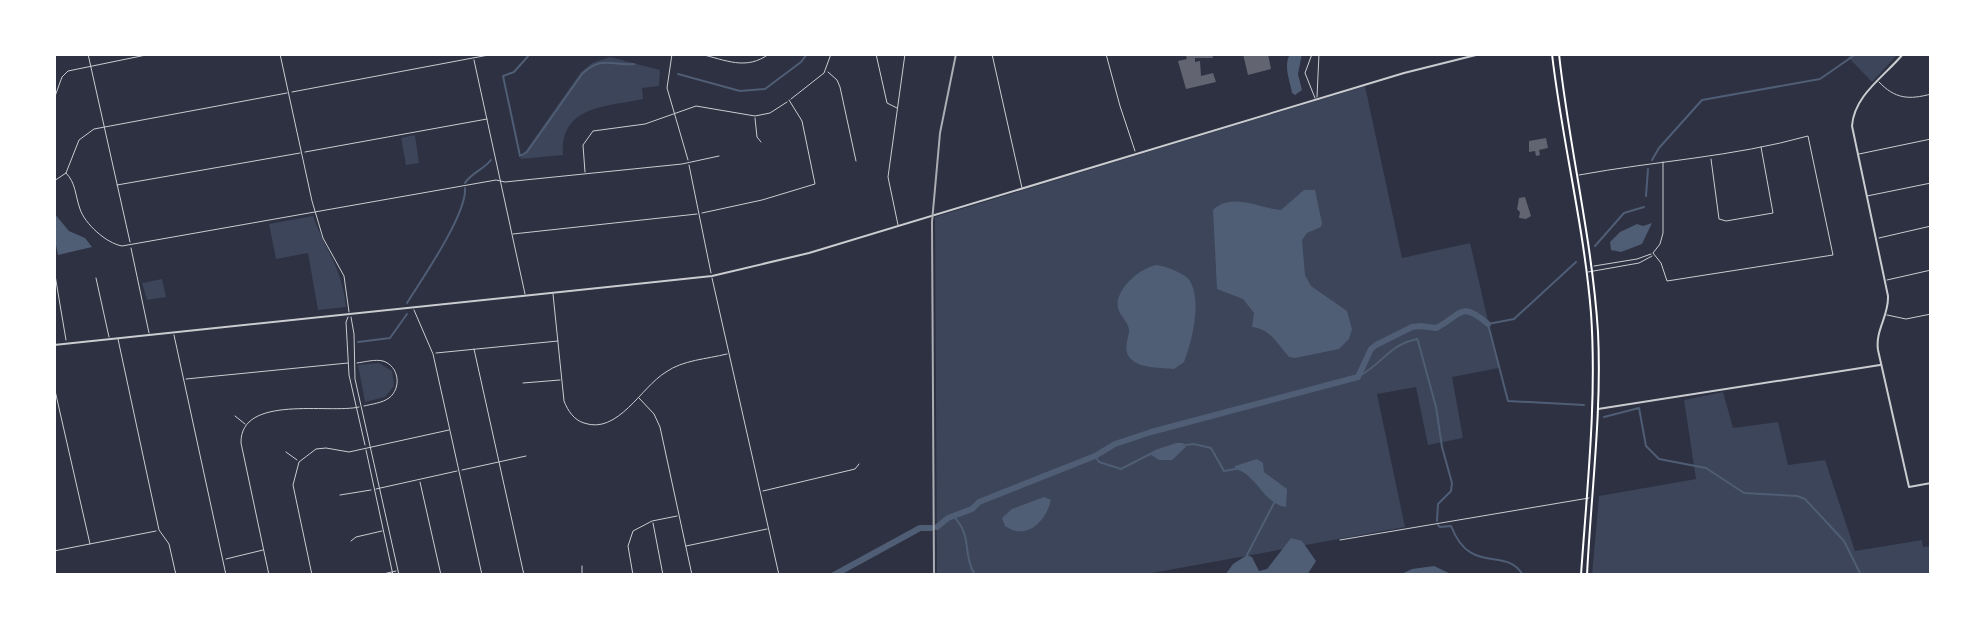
<svg xmlns="http://www.w3.org/2000/svg" width="1985" height="629" font-family="'Nunito Sans',sans-serif">
	<style>
		.green { fill: #3c4559 }
		.water { fill: #4f5d75 }
		.lines { fill: none; stroke-linecap: round; stroke-linejoin: round }
		.stream { stroke: #4f5d75; stroke-width: 2 }
		.river { stroke: #4f5d75; stroke-width: 6 }
		.building { fill: #626471 }
		.minor { stroke: #caccd0; stroke-width: 1 }
		.tertiary { stroke: #caccd0; stroke-width: 2 }
		.secondary { stroke: #fff; stroke-width: 2 }
		.rail { stroke: #abadb3; stroke-width: 2 }
	</style>
	<rect width="100%" height="100%" fill="#2d3142"/>
	<!-- green -->
	<path class="green" d="M1852,54H1898L1872,82L1848,57Z
		M610,57L660,70L659,86L642,88L643,99C607,107 560,105 563,155L520,159L581,72L592,63Z
		M1365,86L1402,258L1470,243L1499,368L1452,377L1463,438L1428,445L1416,387L1377,394L1405,527L1141,575H937L935,217Z
		M415,135L419,163L406,165L401,138Z
		M313,216C326,252 342,267 346,307L318,310L308,253L276,259L269,224Z
		M162,279L166,297L147,300L142,283Z
		M379,363L392,371L394,386L385,397L365,402L358,365Z
		M1723,392L1733,428L1778,422L1788,465L1825,460L1855,551L1922,540L1923,547L1931,546V575H1592L1599,496L1696,479L1684,400Z"/>
	<!-- water -->
	<path class="water" d="M1290,54H1302L1298,74L1302,90L1295,95L1292,93C1290,80 1283,66 1290,54Z
		M1304,190H1315L1322,223L1321,227L1307,233L1302,240L1305,275L1311,286L1347,311L1352,329L1349,339L1339,349L1295,358L1289,357C1277,344 1271,329 1252,327L1254,313L1243,299L1217,289L1213,210C1232,192 1258,208 1281,210Z
		M54,213L69,231L85,238L92,247L58,255L54,235Z
		M1652,223L1642,244L1621,252L1611,250L1610,242L1620,232L1637,224L1643,226Z
		M1156,265C1165,266 1185,273 1190,281C1202,302 1192,341 1184,362L1174,369C1162,368 1141,368 1132,360C1122,351 1128,341 1129,331C1129,322 1120,317 1118,308C1114,290 1140,268 1156,265Z
		M1176,443H1183L1186,447L1172,460H1159L1151,455L1155,450Z
		M1257,459L1263,463L1264,472L1287,489L1286,507C1263,504 1257,474 1235,469V466Z
		M1044,497L1051,500C1046,522 1026,541 1005,526L1002,518L1012,509Z
		M1291,538L1302,541L1316,561L1307,575H1225L1233,564L1247,555L1252,557L1259,571L1267,569Z
		M1434,566L1453,575H1399L1412,569Z"/>
	<g class="lines">
		<!-- stream -->
		<path class="stream" d="M530,54L514,72L503,76L520,156L527,152L582,74C603,55 610,66 634,64
			M678,74L740,91L765,89L801,62L807,54
			M1652,160L1659,148L1702,100L1820,79L1856,54
			M465,183C471,173 483,170 491,160
			M1646,196L1648,169
			M1595,246L1624,213L1644,207
			M1576,262L1514,319L1488,324L1508,401L1584,405
			M407,303C422,279 467,214 465,188
			M358,342L390,338L407,314
			M1361,375C1384,362 1389,345 1417,339L1418,341L1436,407L1442,447L1452,483L1451,491L1438,504L1437,521
			M1604,417L1639,408L1646,446L1659,459L1706,468L1744,493L1797,496L1805,499L1844,541L1861,575
			M1185,445L1194,444L1211,448L1224,471L1236,469
			M1095,456L1099,462L1121,469L1154,452
			M953,516C973,535 962,554 975,575
			M1438,525L1440,527L1451,526C1471,577 1505,545 1523,575
			M1247,555L1274,503"/>
		<!-- river -->
		<path class="river" d="M937,527L948,518L972,509L979,502L1095,456L1115,444L1151,432L1358,377L1371,349L1376,345L1412,327L1421,326L1436,328C1462,315 1460,300 1488,324
			M834,575L920,528H931"/>
	</g>
	<!-- building -->
	<path class="building" d="M1191,54H1212L1213,58H1195V62L1200,61L1201,76L1213,73L1216,82L1186,89L1178,61L1187,59L1186,56Z
		M1243,54H1268L1271,69L1248,75Z
		M1546,138L1548,148L1539,150L1540,155L1536,156L1535,151L1529,152V141Z
		M1525,197L1531,216L1526,219L1519,218L1520,212L1517,209L1519,198Z"/>
	<g class="lines">
		<!-- minor -->
		<path class="minor" d="M88,54L130,242
			M280,54L312,201L323,238L344,276L349,312
			M672,54L667,88L688,160
			M700,54C726,60 746,71 769,54
			M876,54L887,103L897,108
			M992,54L1022,188
			M1106,54L1120,106L1135,151
			M1312,54L1305,73L1315,98
			M474,60L525,294
			M828,72L837,80L840,87L856,161
			M1879,82C1895,99 1909,100 1931,94
			M292,92L494,54
			M1317,97L1319,54
			M54,99L62,77L68,71L151,54
			M791,99L824,73L831,54
			M755,118L757,137L761,142
			M305,152L487,119
			M1859,154L1931,139
			M1711,159L1719,219L1726,221L1773,213L1761,147
			M689,165L711,273
			M585,172L583,145L593,131L645,124L696,106L755,116L770,113L787,102
			M66,173C76,183 75,195 80,209C85,224 106,243 122,246L496,180L505,182L682,164L719,156
			M1579,175C1655,161 1733,157 1808,136L1833,255L1667,281L1661,263L1653,253L1660,244L1663,233V162
			M54,181L66,173L79,140L94,129L287,93
			M117,185L300,153
			M1867,196L1931,183
			M702,213L762,200L815,184L802,121L789,100
			M898,225L888,177L905,54
			M513,234L697,214
			M1879,238L1931,226
			M131,248L149,333
			M1594,266L1637,259L1651,254
			M54,269L66,340
			M1588,272L1639,263L1652,256
			M96,278L109,337
			M712,278L779,575
			M1887,280L1931,270
			M553,294L564,401C568,411 574,420 584,423C618,435 641,387 666,372C683,360 707,359 727,354
			M414,310L433,354L482,575
			M1887,315L1906,319L1931,314
			M348,317L346,322L349,375L365,445
			M351,317L354,334L355,379L399,575
			M174,335L226,575
			M118,339L159,530L169,544L176,575
			M474,349L524,575
			M436,353L558,341
			M357,363C365,362 375,359 383,361C399,366 402,388 389,398C382,403 372,404 364,406
			M186,379L348,363
			M523,383L560,380
			M54,386L90,544
			M639,398L654,414L660,427L692,575
			M235,416L245,424
			M366,450L393,575
			M286,452L297,460
			M462,470L526,456
			M420,482L441,575
			M376,489L457,471
			M763,491L855,469L859,464
			M340,495L371,490
			M653,523L663,575
			M1340,540L1589,498
			M351,541L356,537L382,531
			M686,546L767,529
			M54,551L156,531
			M226,559L263,550
			M269,575L241,443C240,394 329,414 359,407
			M312,575L293,485L299,462L316,449L326,448L349,452L449,430
			M379,575L396,571
			M582,575V566
			M633,575L628,546L633,531L652,521L677,516"/>
		<!-- tertiary -->
		<path class="tertiary" d="M1903,54C1885,76 1854,95 1852,126L1888,296C1889,316 1875,330 1878,350L1909,487L1931,483
			M54,345L712,276L809,253L1404,73L1480,54
			M1598,409L1880,365"/>
		<!-- secondary -->
		<path class="secondary" d="M1552,54C1562,141 1584,226 1591,313C1597,400 1587,488 1581,575
			M1559,54C1569,147 1592,238 1598,332C1602,412 1591,494 1587,575"/>
		<!-- rail -->
		<path class="rail" d="M934,575L932,222L940,133L956,54"/>
	</g>
	<!-- border -->
	<rect width="1985" height="629" fill="none" stroke="#ffffff" stroke-width="112"/>
</svg>
